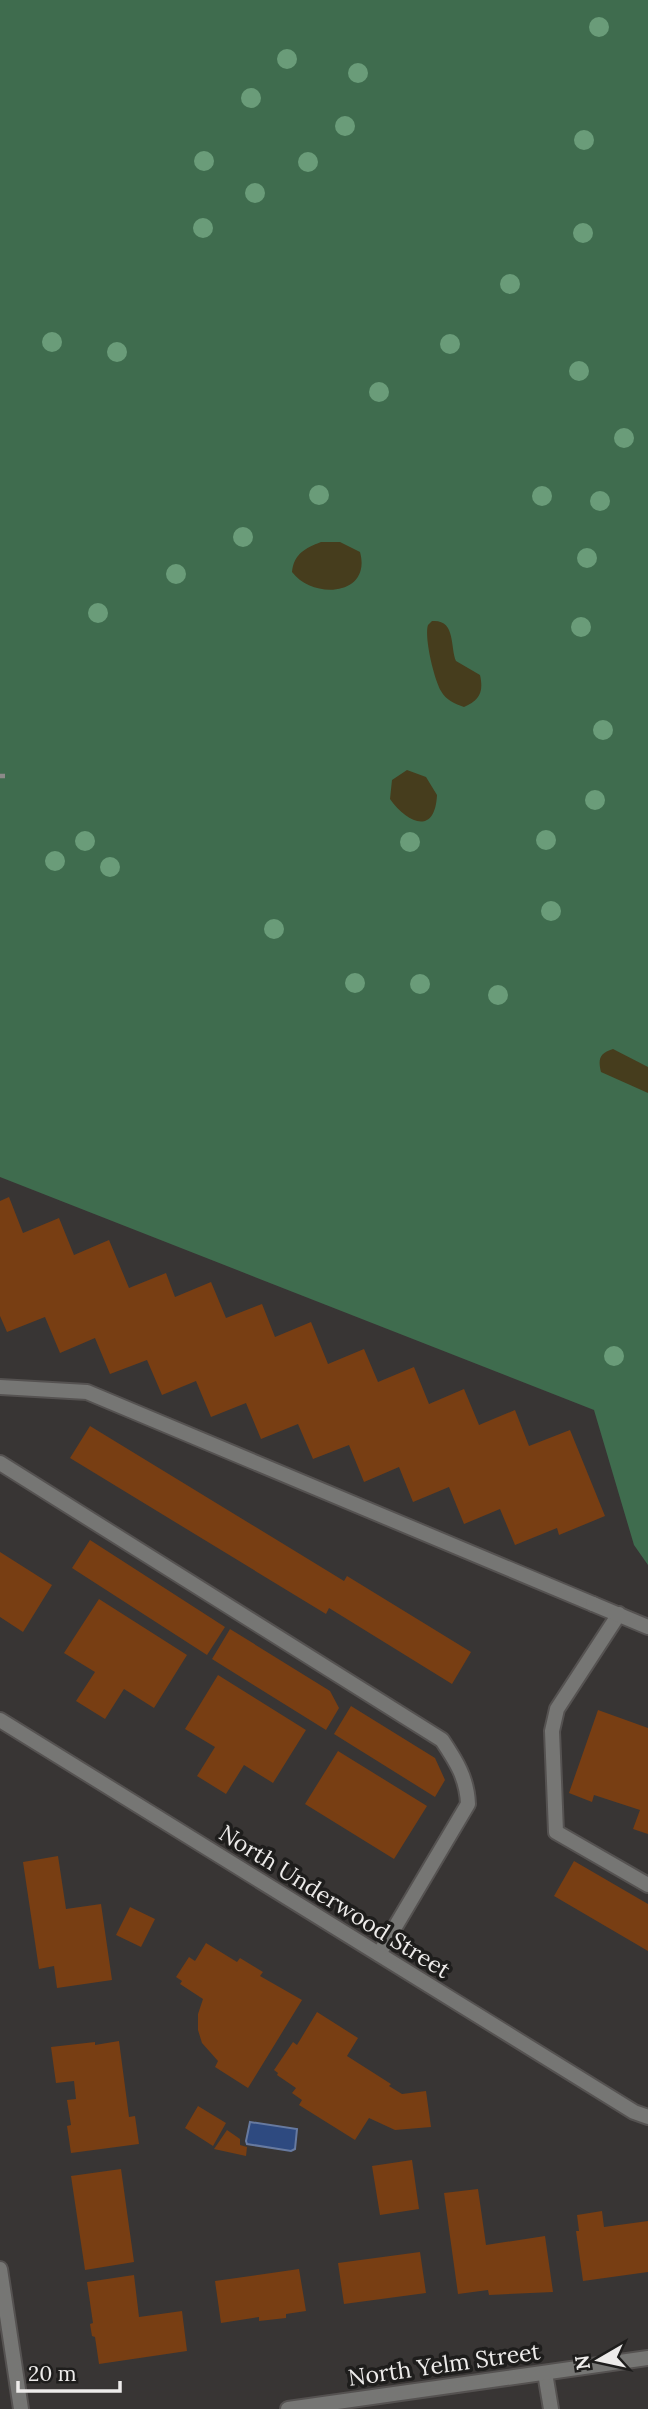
<svg xmlns="http://www.w3.org/2000/svg" width="648" height="2409" font-family="Lora,serif">
	<style>
		.green { fill: #3f6c4e }
		.sand { fill: #463d1d }
		.water { fill: #2e4a80; stroke: #677aa0; stroke-width: 2 }
		.building { fill: #783e13 }
		.lines { fill: none; stroke-linecap: round; stroke-linejoin: round }
		.service-casing { stroke: #555251; stroke-width: 18 }
		.minor-casing { stroke: #555251; stroke-width: 18 }
		.tertiary-casing { stroke: #555251; stroke-width: 18 }
		.path { stroke: #8c8a89; stroke-width: 4.5; stroke-dasharray: 5 5; stroke-linecap: butt }
		.service { stroke: #767674; stroke-width: 14 }
		.minor { stroke: #767674; stroke-width: 14 }
		.tertiary { stroke: #767674; stroke-width: 14 }
		.tree { fill: #6a9c79 }
		.labels { text-anchor: middle; dominant-baseline: central; stroke-width: 7; stroke-linejoin: round; paint-order: stroke }
		.street-label { font-size: 23px; fill: #edebea; stroke: #1e1d1c }
	</style>
	<rect width="100%" height="100%" fill="#383534"/>
	<!-- green -->
	<path class="green" d="M0,0H648V1565L634,1545L594,1410L0,1177Z"/>
	<!-- sand -->
	<path class="sand" d="M321,542H340L360,552C372,596 313,600 292,572C294,554 305,548 321,542Z
		M432,621C456,619 450,647 456,661L480,675C484,693 479,700 464,707C455,704 446,700 441,691C434,679 424,637 428,625Z
		M407,770L426,777L437,795C435,836 407,823 390,799L392,780Z
		M613,1049L648,1067V1093L601,1072C598,1060 599,1053 613,1049Z"/>
	<!-- water -->
	<path class="water" d="M250,2122L297,2129L295,2149L291,2151L247,2144L246,2141Z"/>
	<!-- building -->
	<path class="building" d="M9,1197L23,1233L59,1218L74,1255L109,1240L129,1288L166,1273L175,1297L211,1282L226,1318L262,1304L275,1337L311,1322L328,1364L364,1349L378,1382L414,1367L429,1404L464,1389L479,1425L515,1410L529,1446L570,1430L605,1516L559,1535L557,1528L515,1545L500,1509L464,1524L449,1487L413,1502L399,1467L364,1482L349,1445L313,1459L298,1424L261,1439L246,1403L211,1417L196,1381L162,1395L147,1360L110,1374L95,1338L60,1353L45,1317L7,1332L0,1316V1201Z
		M90,1426L344,1581L347,1576L471,1652L452,1684L329,1608L326,1614L70,1458Z
		M90,1540L225,1627L207,1655L72,1568Z
		M0,1552L52,1585L23,1632L0,1617Z
		M99,1599L187,1655L154,1708L124,1689L105,1719L76,1701L95,1672L64,1653Z
		M230,1629L330,1691L339,1708L326,1730L212,1659Z
		M218,1675L306,1730L273,1783L244,1765L226,1794L197,1776L215,1747L185,1729Z
		M351,1706L435,1758L445,1780L435,1797L334,1734Z
		M598,1710L648,1728V1834L633,1829L640,1810L594,1795L592,1802L569,1793Z
		M338,1751L427,1806L394,1859L305,1804Z
		M58,1856L66,1909L101,1904L112,1980L57,1988L54,1966L39,1969L23,1862Z
		M574,1861L648,1904V1951L554,1896Z
		M130,1907L155,1919L141,1947L116,1935Z
		M206,1943L237,1962L240,1958L263,1972L260,1976L302,2000L248,2088L215,2067L218,2061L202,2043L198,2030V2014L203,1999L180,1984L182,1981L176,1977L189,1957L195,1961Z
		M317,2012L358,2038L347,2056L391,2084L389,2086L402,2094L426,2091L431,2127L395,2130L369,2118L355,2140L299,2105L302,2100L292,2093L296,2088L277,2075L278,2073L274,2070L293,2042L297,2045Z
		M119,2041L129,2117L135,2116L139,2144L71,2153L67,2126L71,2125L67,2100L76,2099L74,2081L56,2083L51,2047L95,2042V2045Z
		M198,2106L226,2123L213,2146L185,2128Z
		M227,2130L240,2139V2145L247,2147L246,2156L214,2149Z
		M412,2160L419,2209L380,2215L372,2166Z
		M121,2169L134,2262L85,2270L71,2176Z
		M478,2189L486,2245L545,2236L553,2292L489,2295L488,2290L458,2294L444,2193Z
		M602,2211L604,2227L648,2221V2272L583,2281L576,2231H579L577,2215Z
		M420,2252L426,2293L344,2304L338,2263Z
		M299,2269L306,2311L286,2314V2318L259,2321V2317L221,2323L215,2281Z
		M134,2275L139,2317L182,2311L187,2351L99,2364L95,2337L92,2336L90,2324L93,2323L87,2282Z"/>
	<g class="lines">
		<defs>
			<path id="service" d="M0,1387L87,1392L593,1604
				M0,1463L442,1740C456,1761 467,1778 468,1804L379,1954
				M619,1614L557,1709L552,1731L556,1832L648,1885"/>
			<path id="minor" d="M593,1604L648,1627
				M0,1720L634,2112L648,2117
				M0,2269L21,2409
				M545,2373L551,2409"/>
			<path id="tertiary" d="M288,2409L648,2358"/>
		</defs>
		<!-- service casing -->
		<use href="#service" class="service-casing"/>
		<!-- minor casing -->
		<use href="#minor" class="minor-casing"/>
		<!-- tertiary casing -->
		<use href="#tertiary" class="tertiary-casing"/>
		<!-- path -->
		<path class="path" d="M0,776H10"/>
		<!-- service -->
		<use href="#service" class="service"/>
		<!-- minor -->
		<use href="#minor" class="minor"/>
		<!-- tertiary -->
		<use href="#tertiary" class="tertiary"/>
	</g>
	<!-- trees -->
	<g class="tree">
		<circle cx="599" cy="27" r="10"/>
		<circle cx="287" cy="59" r="10"/>
		<circle cx="358" cy="73" r="10"/>
		<circle cx="251" cy="98" r="10"/>
		<circle cx="345" cy="126" r="10"/>
		<circle cx="584" cy="140" r="10"/>
		<circle cx="204" cy="161" r="10"/>
		<circle cx="308" cy="162" r="10"/>
		<circle cx="255" cy="193" r="10"/>
		<circle cx="203" cy="228" r="10"/>
		<circle cx="583" cy="233" r="10"/>
		<circle cx="510" cy="284" r="10"/>
		<circle cx="52" cy="342" r="10"/>
		<circle cx="450" cy="344" r="10"/>
		<circle cx="117" cy="352" r="10"/>
		<circle cx="579" cy="371" r="10"/>
		<circle cx="379" cy="392" r="10"/>
		<circle cx="624" cy="438" r="10"/>
		<circle cx="319" cy="495" r="10"/>
		<circle cx="542" cy="496" r="10"/>
		<circle cx="600" cy="501" r="10"/>
		<circle cx="243" cy="537" r="10"/>
		<circle cx="587" cy="558" r="10"/>
		<circle cx="176" cy="574" r="10"/>
		<circle cx="98" cy="613" r="10"/>
		<circle cx="581" cy="627" r="10"/>
		<circle cx="603" cy="730" r="10"/>
		<circle cx="595" cy="800" r="10"/>
		<circle cx="546" cy="840" r="10"/>
		<circle cx="85" cy="841" r="10"/>
		<circle cx="410" cy="842" r="10"/>
		<circle cx="55" cy="861" r="10"/>
		<circle cx="110" cy="867" r="10"/>
		<circle cx="551" cy="911" r="10"/>
		<circle cx="274" cy="929" r="10"/>
		<circle cx="355" cy="983" r="10"/>
		<circle cx="420" cy="984" r="10"/>
		<circle cx="498" cy="995" r="10"/>
		<circle cx="614" cy="1356" r="10"/>
	</g>
	<g class="labels">
		<!-- street labels -->
		<g class="street-label">
			<text transform="translate(335 1901) rotate(32)">North Underwood Street</text>
			<text transform="translate(444 2364) rotate(-8)">North Yelm Street</text>
		</g>
	</g>
	<!-- north arrow -->
	<g transform="translate(599 2360) rotate(261)" stroke="#1e1d1c" stroke-width="5" paint-order="stroke">
	<path d="M0-5L12 26L0 18L-12 26Z" fill="#edebea"/>
	<text y="-10" font-size="19" font-weight="bold" text-anchor="middle" fill="#edebea">N</text>
	</g>
	<!-- scale -->
	<path d="M18 2381v10h102v-10" fill="none" stroke="#edebea" stroke-width="3.5"/>
	<text x="28" y="2381" font-size="21" fill="#edebea" stroke="#1e1d1c" stroke-width="5" paint-order="stroke">20 m</text>
</svg>
